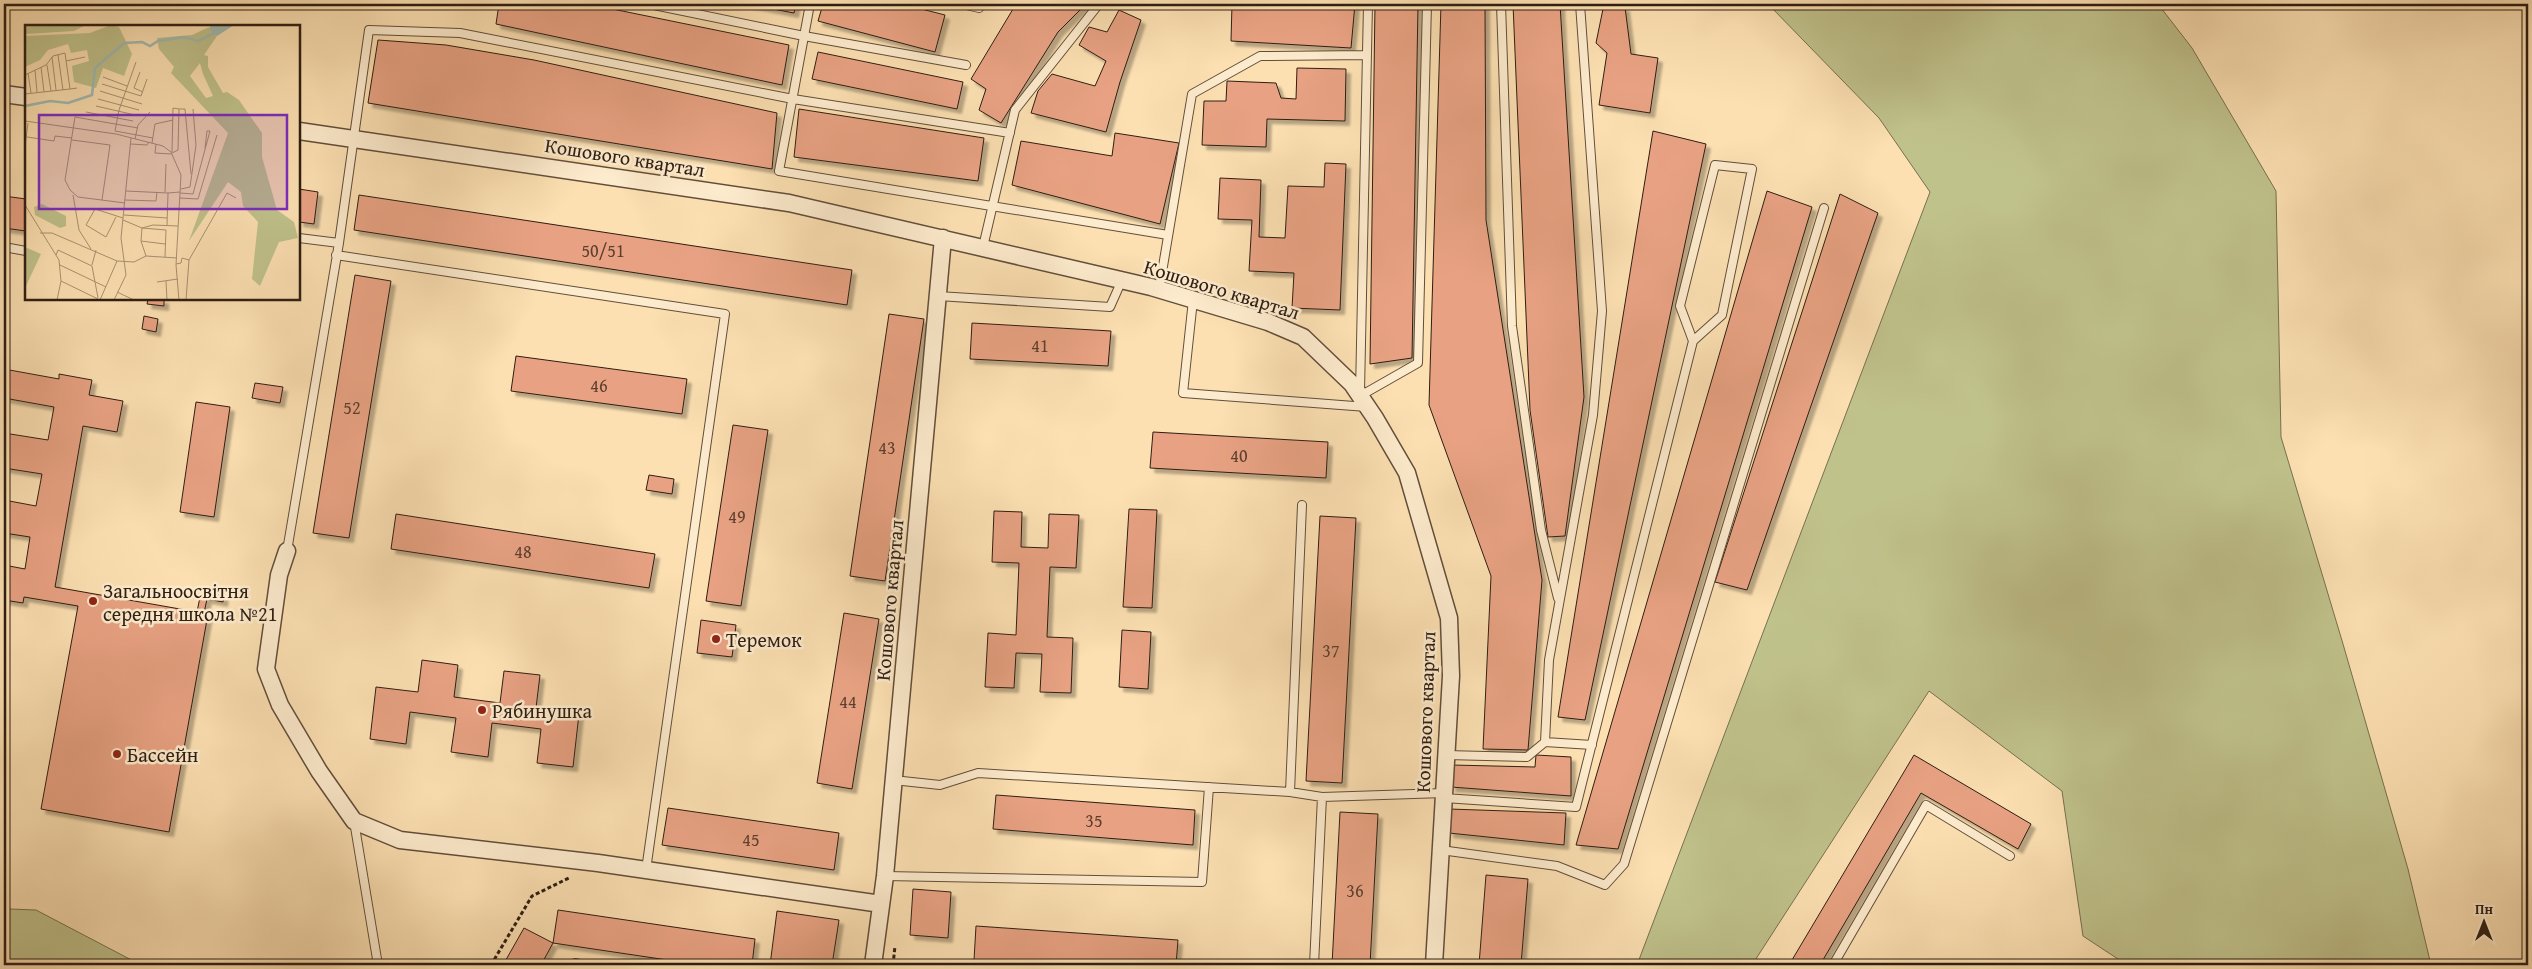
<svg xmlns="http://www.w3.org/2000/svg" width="2532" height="969" font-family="'Gentium Book Plus',serif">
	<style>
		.green { fill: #c0c28c; stroke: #777050 }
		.building { fill: #e8a283; stroke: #2e1e13; filter: url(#shadow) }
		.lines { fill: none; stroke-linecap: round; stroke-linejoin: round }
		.lane-casing { stroke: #624e3b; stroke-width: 10 }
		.street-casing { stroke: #624e3b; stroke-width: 19 }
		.path { stroke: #2e1e13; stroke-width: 3; stroke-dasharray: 4 2.5; stroke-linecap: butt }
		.lane { stroke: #fdebcd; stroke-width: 8 }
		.street { stroke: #fdebcd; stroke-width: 16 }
		.poi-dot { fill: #8f2418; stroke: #fdebcd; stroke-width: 2 }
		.labels { text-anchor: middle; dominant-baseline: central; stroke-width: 5; stroke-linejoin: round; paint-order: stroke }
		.number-label { font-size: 18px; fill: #5c3f2f }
		.street-label { font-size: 20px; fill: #2e1e13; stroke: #fdebcd }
		.poi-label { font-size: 20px; fill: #2e1e13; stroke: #fdebcd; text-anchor: start }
		.inset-river { fill: none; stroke: #a1bbb4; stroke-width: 2.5 }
		.inset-road { fill: none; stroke: #aa9272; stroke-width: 1 }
		.view { fill: #7b2cbf; fill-opacity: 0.15; stroke: #7b2cbf; stroke-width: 2.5 }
		.inset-edge { fill: none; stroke: #2e1e13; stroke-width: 2.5 }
	</style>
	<defs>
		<filter id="shadow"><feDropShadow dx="4.5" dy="4.5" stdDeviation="1" flood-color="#0004"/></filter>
	</defs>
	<rect width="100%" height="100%" fill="#fce0b2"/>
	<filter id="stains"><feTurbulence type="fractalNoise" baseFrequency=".004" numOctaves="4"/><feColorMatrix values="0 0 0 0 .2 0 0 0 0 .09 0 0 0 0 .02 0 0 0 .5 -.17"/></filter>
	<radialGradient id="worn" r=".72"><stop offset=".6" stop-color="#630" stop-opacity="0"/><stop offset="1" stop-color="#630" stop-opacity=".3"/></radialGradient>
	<!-- green -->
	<path class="green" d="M1768,4H2158L2192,48L2276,191L2281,437L2343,644L2408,869L2431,965H2127L2083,936L2062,791L1929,691L1752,965H1637L1930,192L1879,118Z
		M10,909L36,910L141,965H4V910Z"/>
	<!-- building -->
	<path class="building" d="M499,4H588L789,45L782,85L496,24Z
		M747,4H796L794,13Z
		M823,4H902L945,15L935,52L818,21Z
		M1016,4H1086L1058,32L1001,123L979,110L986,89L971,79Z
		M1232,4H1355L1351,48L1231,41Z
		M1375,4H1418L1412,358L1370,364Z
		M1441,4H1485L1486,220L1542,580L1528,750L1483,749L1491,576L1429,405Z
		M1513,4H1560L1584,397L1565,536L1548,537L1530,410Z
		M1604,4L1625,7L1631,54L1658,58L1650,113L1599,105L1607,53L1596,43Z
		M1119,10L1141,20L1120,82L1106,132L1031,113L1038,91L1052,74L1095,86L1106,61L1079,45L1089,27L1107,32Z
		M378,40L446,45L534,60L777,113L772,169L368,103Z
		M818,52L963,82L957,109L812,79Z
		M1297,68L1346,69L1345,121L1267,119L1266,147L1202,145L1204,101H1226L1227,81L1276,83L1281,98L1296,99Z
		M799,109L984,138L978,181L794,157Z
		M1653,131L1706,144L1585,720L1558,717Z
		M1115,133L1179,143L1160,224L1012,185L1021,141L1112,156Z
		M1325,163L1346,164L1340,310L1292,308L1294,273L1249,271L1252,220L1218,219L1220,178L1261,180L1259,237L1285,238L1288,186L1324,187Z
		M299,189L318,192L314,224L299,222Z
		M1767,191L1812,207L1618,849L1576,845Z
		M1840,194L1878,213L1747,590L1715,582Z
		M359,195L852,270L847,305L354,230Z
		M4,196L26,199V231L4,228Z
		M355,275L391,281L349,538L313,533Z
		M148,299H164V306L147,304Z
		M889,314L924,319L885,581L850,576Z
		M144,316L158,319L156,332L142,329Z
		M972,323L1111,331L1108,366L970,359Z
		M516,356L687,379L682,414L511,391Z
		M4,369L59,379V374L92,380L89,395L123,401L117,432L83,426L55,587L197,612L201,592L224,596L223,602L207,599L204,613L208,614L169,832L41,809L78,606L24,597L23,603L4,600V565L25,569L30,537L4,533V500L36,506L42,474L4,468V433L48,440L54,407L4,398Z
		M255,383L283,387L280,403L252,398Z
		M196,402L230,407L214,517L180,512Z
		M733,425L768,430L741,606L706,601Z
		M1153,432L1328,442L1326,478L1150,468Z
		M649,475L674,479L672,494L646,490Z
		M1129,509L1157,510L1152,608L1123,607Z
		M994,511L1022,512L1021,547L1048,548L1049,514L1079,515L1076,568L1050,567L1047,637L1073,638L1071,693L1040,692L1042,654L1016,653L1014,688L985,687L988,633L1016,635L1019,563L992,562Z
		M396,514L655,554L649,588L391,549Z
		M1320,516L1356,518L1342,783L1306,781Z
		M844,613L879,619L852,789L817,783Z
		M701,620L736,625L732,657L697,653Z
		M1122,630L1151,632L1148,689L1119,687Z
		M422,660L458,665L454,697L500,703L504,671L540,675L536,708L579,714L573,767L537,763L541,729L492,723L488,757L451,752L456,718L410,712L406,744L370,739L376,687L418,692Z
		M1536,755L1571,757V796L1451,787L1452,765L1535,767Z
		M1914,755L2031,824L2018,849L1921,793L1820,965H1789Z
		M996,795L1195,810L1193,845L993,829Z
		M668,808L839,833L834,870L662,845Z
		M1449,809L1566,813L1564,845L1449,833Z
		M1340,812L1378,814L1370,965H1332Z
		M1486,875L1528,879L1521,965H1479Z
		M913,889L951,892L948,938L910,935Z
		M558,910L755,939L752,965H701L553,943Z
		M777,911L839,920L832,965H770Z
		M976,926L1178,940L1176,965H1047L974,960Z
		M524,928L553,943L541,965H503Z"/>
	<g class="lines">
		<defs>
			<path id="lane" d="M649,4L804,36L966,65
				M810,4L779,171L1168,235
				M962,4L979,8
				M1501,4L1512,326L1541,530L1558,598
				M299,238L339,243
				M4,247L26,251
				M983,247L1015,110L1099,4
				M336,255L725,314L646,870
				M1159,290L1192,94L1260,56L1367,55
				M938,296L1110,307L1122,280
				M1193,300L1183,393L1367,407
				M1360,392L1368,4
				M1360,396L1418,363L1427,4
				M287,551L339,243L369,30L460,33L793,99L1010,133
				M1545,742L1592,745
				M1446,755L1527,757L1545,742L1549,660L1593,415L1602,311L1580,4
				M893,780L940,785L978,773L1290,792L1322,797
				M1290,792L1302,505
				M1444,798L1576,807L1693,341L1722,315L1752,169L1715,165L1680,306L1693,341
				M354,821L378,965
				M1441,850L1557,866L1605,885L1624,864L1824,208
				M885,876L1202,882L1209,787
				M574,965L575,963L585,965
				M1314,965L1322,797L1444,793
				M1833,965L1926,805L2010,856"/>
			<path id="street" d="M4,94L26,97
				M299,131L789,203L1151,287L1268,322L1303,337L1352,384L1375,418L1407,473L1449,618L1451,676L1434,965
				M287,551L279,575L266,669L280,705L319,771L354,821L400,840L598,863L881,904
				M873,965L885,876L943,238"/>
		</defs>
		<!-- lane casing -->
		<use href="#lane" class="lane-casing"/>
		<!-- street casing -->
		<use href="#street" class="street-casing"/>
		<!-- path -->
		<path class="path" d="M491,965L532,896L569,878
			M893,965L895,946"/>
		<!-- lane -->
		<use href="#lane" class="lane"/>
		<!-- street -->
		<use href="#street" class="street"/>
	</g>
	<!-- markers -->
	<g class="poi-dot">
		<circle cx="93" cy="601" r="5"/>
		<circle cx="716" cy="639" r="5"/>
		<circle cx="482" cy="710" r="5"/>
		<circle cx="117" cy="754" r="5"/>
	</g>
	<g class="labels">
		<!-- number labels -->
		<g class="number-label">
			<text x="603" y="250">50/51</text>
			<text x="1040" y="345">41</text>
			<text x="599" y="385">46</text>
			<text x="352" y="407">52</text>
			<text x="887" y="447">43</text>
			<text x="1239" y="455">40</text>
			<text x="737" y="516">49</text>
			<text x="523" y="551">48</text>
			<text x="1331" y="650">37</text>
			<text x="848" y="701">44</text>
			<text x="1094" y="820">35</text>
			<text x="751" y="839">45</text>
			<text x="1355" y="890">36</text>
		</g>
		<!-- street labels -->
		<g class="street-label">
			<text transform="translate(625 157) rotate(9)">Кошового квартал</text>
			<text transform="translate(1222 289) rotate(17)">Кошового квартал</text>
			<text transform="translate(889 600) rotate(-85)">Кошового квартал</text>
			<text transform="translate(1425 712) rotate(-88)">Кошового квартал</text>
		</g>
		<!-- poi labels -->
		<g class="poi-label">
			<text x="103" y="590">Загальноосвітня<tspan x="103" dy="23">середня школа №21</tspan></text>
			<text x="726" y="639">Теремок</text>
			<text x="492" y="710">Рябинушка</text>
			<text x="127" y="754">Бассейн</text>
		</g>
	</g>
	<!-- overview -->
	<g transform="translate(25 25)">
		<rect width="275" height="275" fill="#fce0b2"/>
		<path d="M0,0H61L49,6L0,9ZM86,0L94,2L107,29L99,51L78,43L71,63L49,57L47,41L64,36L62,25L46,28L43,19L23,25L15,35L0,42V11L65,8ZM184,2L192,11L179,30L183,31V42L198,68L202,67L214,75L237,108V132L252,185L269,197L273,213L254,217L235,261L227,254L233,197L218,181L216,167L203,157L164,216L203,108L146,48L149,42L134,24L132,13L167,10ZM175,38L178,49L188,71L181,73L165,51ZM17,179L41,191V201L35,203L10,190L9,182ZM0,222L16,229L0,263Z" fill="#c0c28c" fill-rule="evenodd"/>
		<path d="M185,0H209L192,11L185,5Z" fill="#a1bbb4"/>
		<path class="inset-river" d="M0,81L25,76L43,78L67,70L70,43L99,18L117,17L125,21L133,16L159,12L173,16L190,8"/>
		<path class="inset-road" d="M33,30L38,65M27,32L31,65M41,36L60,32M111,37L94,85L90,106L128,113M22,40L26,66M16,42L19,67M10,45L12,67M115,47L109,63L118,67M3,48L6,68M0,50L21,40L28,31L40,28L45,64L52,63M78,52L102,61M77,59L116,71L122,54M75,66L117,79M0,69L45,64M73,74L114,85M71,81L110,90M61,87L108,96M0,96L91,109L138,121L146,127L156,150L151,240L154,275M2,112L29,116L30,111L47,113M110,114L113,100L125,87M47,115L85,120L77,175M127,118L130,99L148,95M106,119L122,120L124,117M131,119L130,128L146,129M0,121L3,98M147,127L148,83L154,84M147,128L153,125L154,84H160L166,149M156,164L165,162L171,120L168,84M101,166L143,168M140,167L141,139M155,168L168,169L185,106H182L180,123M48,170L54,205L66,224M155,173L173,174L192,110M100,175L131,176L132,167M100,178L53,172L45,165L40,155L50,92L113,103M0,180L34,235L36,256L32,275M99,190L142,193M91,192L81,212L61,200L70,184L98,193M98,195L117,203L128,200L153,201M142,200L143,168L155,167M15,208H27L92,236L109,237L121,231L152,233M116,216L140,219M31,230L33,225L67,241L73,273M121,231L116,216L117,203L141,205L140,232M151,239L156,238L157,233L164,235M35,240L81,262M67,240L71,225M36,256L73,274M141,256L142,275M132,257L153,254M92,267L109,275M75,275L92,236M89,275L101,250L96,213L106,113M161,275L164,235L202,168L211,173"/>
		<path class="view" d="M14,90H262V184H14Z"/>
		<rect width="275" height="275" class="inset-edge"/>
	</g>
	<!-- margin -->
	<rect width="2532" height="969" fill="none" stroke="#fce0b2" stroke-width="20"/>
	<rect x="5" y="5" width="2522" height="959" fill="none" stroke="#2e1e13" stroke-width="2.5"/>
	<rect x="10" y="10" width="2512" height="949" fill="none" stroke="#2e1e13"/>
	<!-- north arrow -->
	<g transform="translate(2484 922)" stroke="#fdebcd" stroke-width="4" paint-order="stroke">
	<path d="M0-4L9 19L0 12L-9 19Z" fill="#2e1e13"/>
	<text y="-8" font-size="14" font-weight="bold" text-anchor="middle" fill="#2e1e13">Пн</text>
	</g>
	<rect width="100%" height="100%" filter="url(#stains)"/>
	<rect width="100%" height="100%" fill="url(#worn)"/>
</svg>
